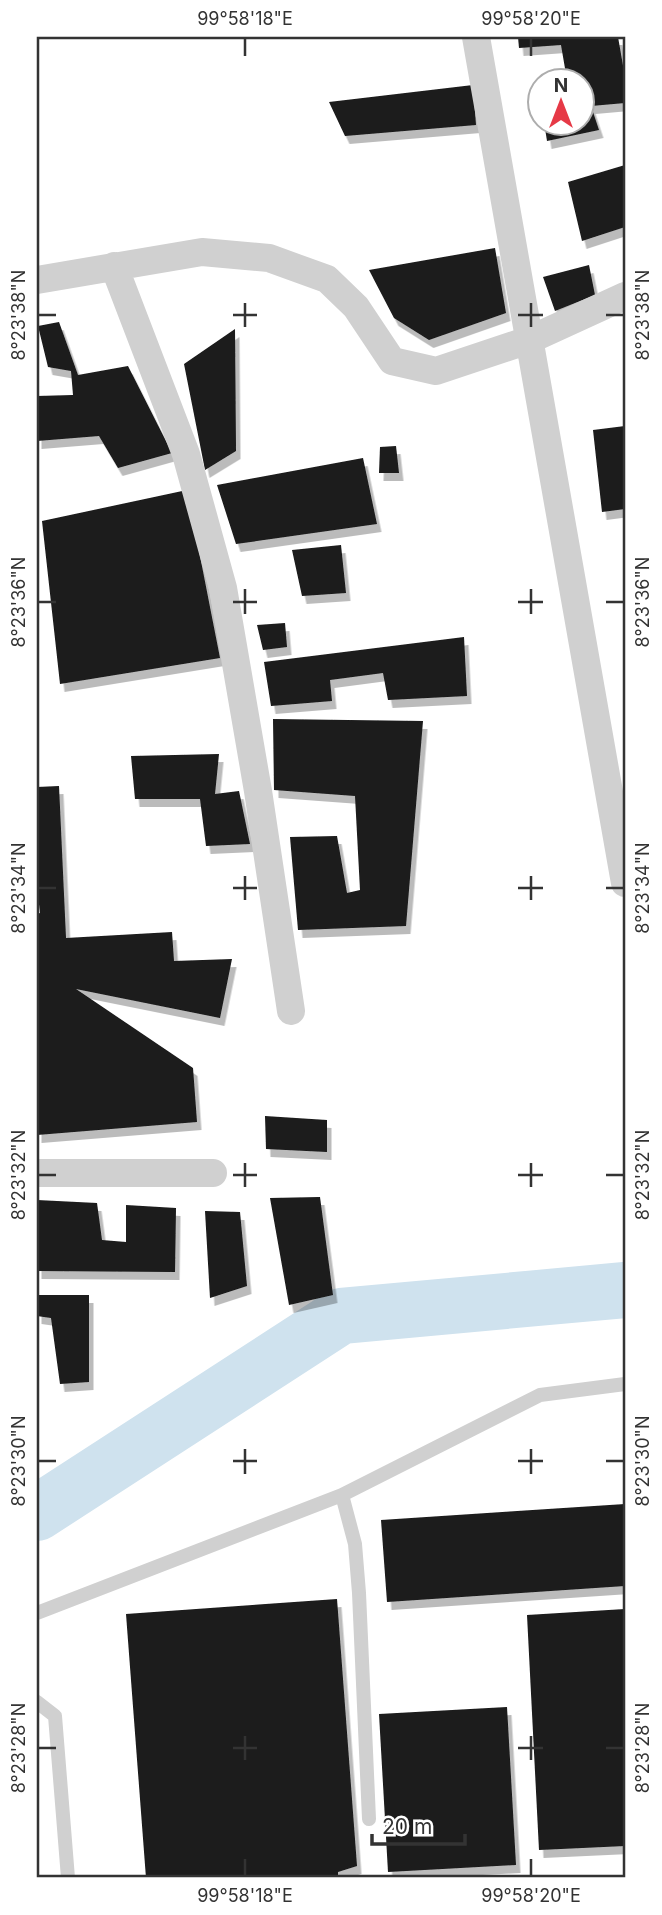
<svg xmlns="http://www.w3.org/2000/svg" width="662" height="1915" font-family="Inter,sans-serif">
	<style>
		.lines { fill: none; stroke-linecap: round; stroke-linejoin: round }
		.river { stroke: #cfe2ee; stroke-width: 56 }
		.building { fill: #1a1a1a; filter: url(#shadow) }
		.service { stroke: #d0d0d0; stroke-width: 14 }
		.minor { stroke: #d0d0d0; stroke-width: 28 }
		.ticks { fill: none; stroke: #333; stroke-width: 2.5 }
		.neatline { fill: none; stroke: #333; stroke-width: 2.5 }
		.ticks-label { font-size: 18px; text-anchor: middle; fill: #333 }
	</style>
	<defs>
		<filter id="shadow"><feDropShadow dx="4.5" dy="8" stdDeviation="0" flood-color="#0004"/></filter>
	</defs>
	<rect width="100%" height="100%" fill="#fff"/>
	<g class="lines">
		<!-- river -->
		<path class="river" d="M37,1513L341,1316L625,1290"/>
	</g>
	<!-- building -->
	<path class="building" d="M518,37H618L625,77V103L591,106L599,130L547,141L544,122H582V80H567L561,45L519,48Z
		M473,85L476,125L345,136L329,102Z
		M625,165V227L582,241L568,182Z
		M495,248L506,313L429,340L394,318L369,270Z
		M589,265L595,295L555,311L543,277Z
		M59,322L78,375L128,366L172,453L118,468L99,436L37,441V396L73,395L71,371L48,367L38,326Z
		M235,329L236,451L205,470L184,364Z
		M625,426V509L602,512L593,430Z
		M396,446L399,473H379L380,447Z
		M363,458L377,524L236,544L217,485Z
		M187,490L220,658L60,684L42,521Z
		M341,545L346,593L302,596L292,550Z
		M285,623L287,647L263,650L257,625Z
		M464,637L467,696L388,700L383,673L330,680L332,701L271,706L264,662Z
		M273,719L423,721L406,926L298,930L290,837L337,836L347,893L360,890L355,796L274,790Z
		M219,754L215,794L239,791L250,844L206,846L200,799H135L131,756Z
		M59,786L66,938L172,932L174,961L232,959L220,1018L76,989L193,1068L197,1122L37,1135V914L40,913L37,886V787Z
		M265,1116L327,1120V1152L266,1149Z
		M320,1197L333,1295L289,1305L270,1198Z
		M37,1200L97,1203L102,1240L126,1242V1205L176,1208L175,1272L37,1271Z
		M205,1211L240,1212L247,1286L210,1298Z
		M37,1295H89V1382L60,1384L51,1318L37,1316Z
		M625,1504V1586L387,1602L381,1520Z
		M337,1599L357,1866L338,1872V1878H146L126,1614Z
		M625,1609V1846L539,1850L527,1615Z
		M507,1707L516,1865L388,1872L379,1714Z"/>
	<g class="lines">
		<!-- service -->
		<path class="service" d="M342,1495L355,1544L359,1593L369,1819
			M37,1613L342,1495L540,1395L625,1384
			M37,1702L55,1716L68,1878"/>
		<!-- minor -->
		<path class="minor" d="M476,37L625,883
			M114,266L186,454L223,588L258,791L291,1011
			M37,280L202,252L269,258L327,279L356,307L392,361L436,371L529,340L625,296
			M37,1173H213"/>
	</g>
	<!-- ticks -->
	<path class="ticks" d="M245,38V56M531,38V56M245,303V327M531,303V327M38,315H56M233,315H257M518,315H543M606,315H624M245,589V614M531,589V614M38,602H56M233,602H257M518,602H543M606,602H624M245,876V900M531,876V900M38,888H56M233,888H257M518,888H543M606,888H624M245,1163V1187M531,1163V1187M38,1175H56M233,1175H257M518,1175H543M606,1175H624M245,1449V1474M531,1449V1474M38,1461H56M233,1461H257M518,1461H543M606,1461H624M245,1736V1760M531,1736V1760M38,1748H56M233,1748H257M518,1748H543M606,1748H624M245,1859V1876M531,1859V1876"/>
	<!-- border -->
	<rect width="662" height="1915" fill="none" stroke="#ffffff" stroke-width="77"/>
	<!-- north arrow -->
	<g transform="translate(561 102)"><circle r="33" fill="#ffffff" stroke="#adadad" stroke-width="2"/>
	<path d="M0-5L12 26L0 18L-12 26Z" fill="#e63946"/>
	<text y="-10" font-size="19" font-weight="bold" text-anchor="middle" fill="#333333">N</text>
	</g>
	<!-- scale -->
	<path d="M372 1834v10h93v-10" fill="none" stroke="#333333" stroke-width="3.5"/>
	<text x="382" y="1834" font-size="21" fill="#333333" stroke="#ffffff" stroke-width="5" paint-order="stroke">20 m</text>
	<rect x="38" y="38" width="586" height="1838" class="neatline"/>
	<g class="ticks-label">
		<text x="245" y="25">99°58'18"E</text>
		<text x="531" y="25">99°58'20"E</text>
		<text transform="translate(19 315) rotate(-90)" y="6">8°23'38"N</text>
		<text transform="translate(643 315) rotate(-90)" y="6">8°23'38"N</text>
		<text transform="translate(19 602) rotate(-90)" y="6">8°23'36"N</text>
		<text transform="translate(643 602) rotate(-90)" y="6">8°23'36"N</text>
		<text transform="translate(19 888) rotate(-90)" y="6">8°23'34"N</text>
		<text transform="translate(643 888) rotate(-90)" y="6">8°23'34"N</text>
		<text transform="translate(19 1175) rotate(-90)" y="6">8°23'32"N</text>
		<text transform="translate(643 1175) rotate(-90)" y="6">8°23'32"N</text>
		<text transform="translate(19 1461) rotate(-90)" y="6">8°23'30"N</text>
		<text transform="translate(643 1461) rotate(-90)" y="6">8°23'30"N</text>
		<text transform="translate(19 1748) rotate(-90)" y="6">8°23'28"N</text>
		<text transform="translate(643 1748) rotate(-90)" y="6">8°23'28"N</text>
		<text x="245" y="1902">99°58'18"E</text>
		<text x="531" y="1902">99°58'20"E</text>
	</g>
</svg>
